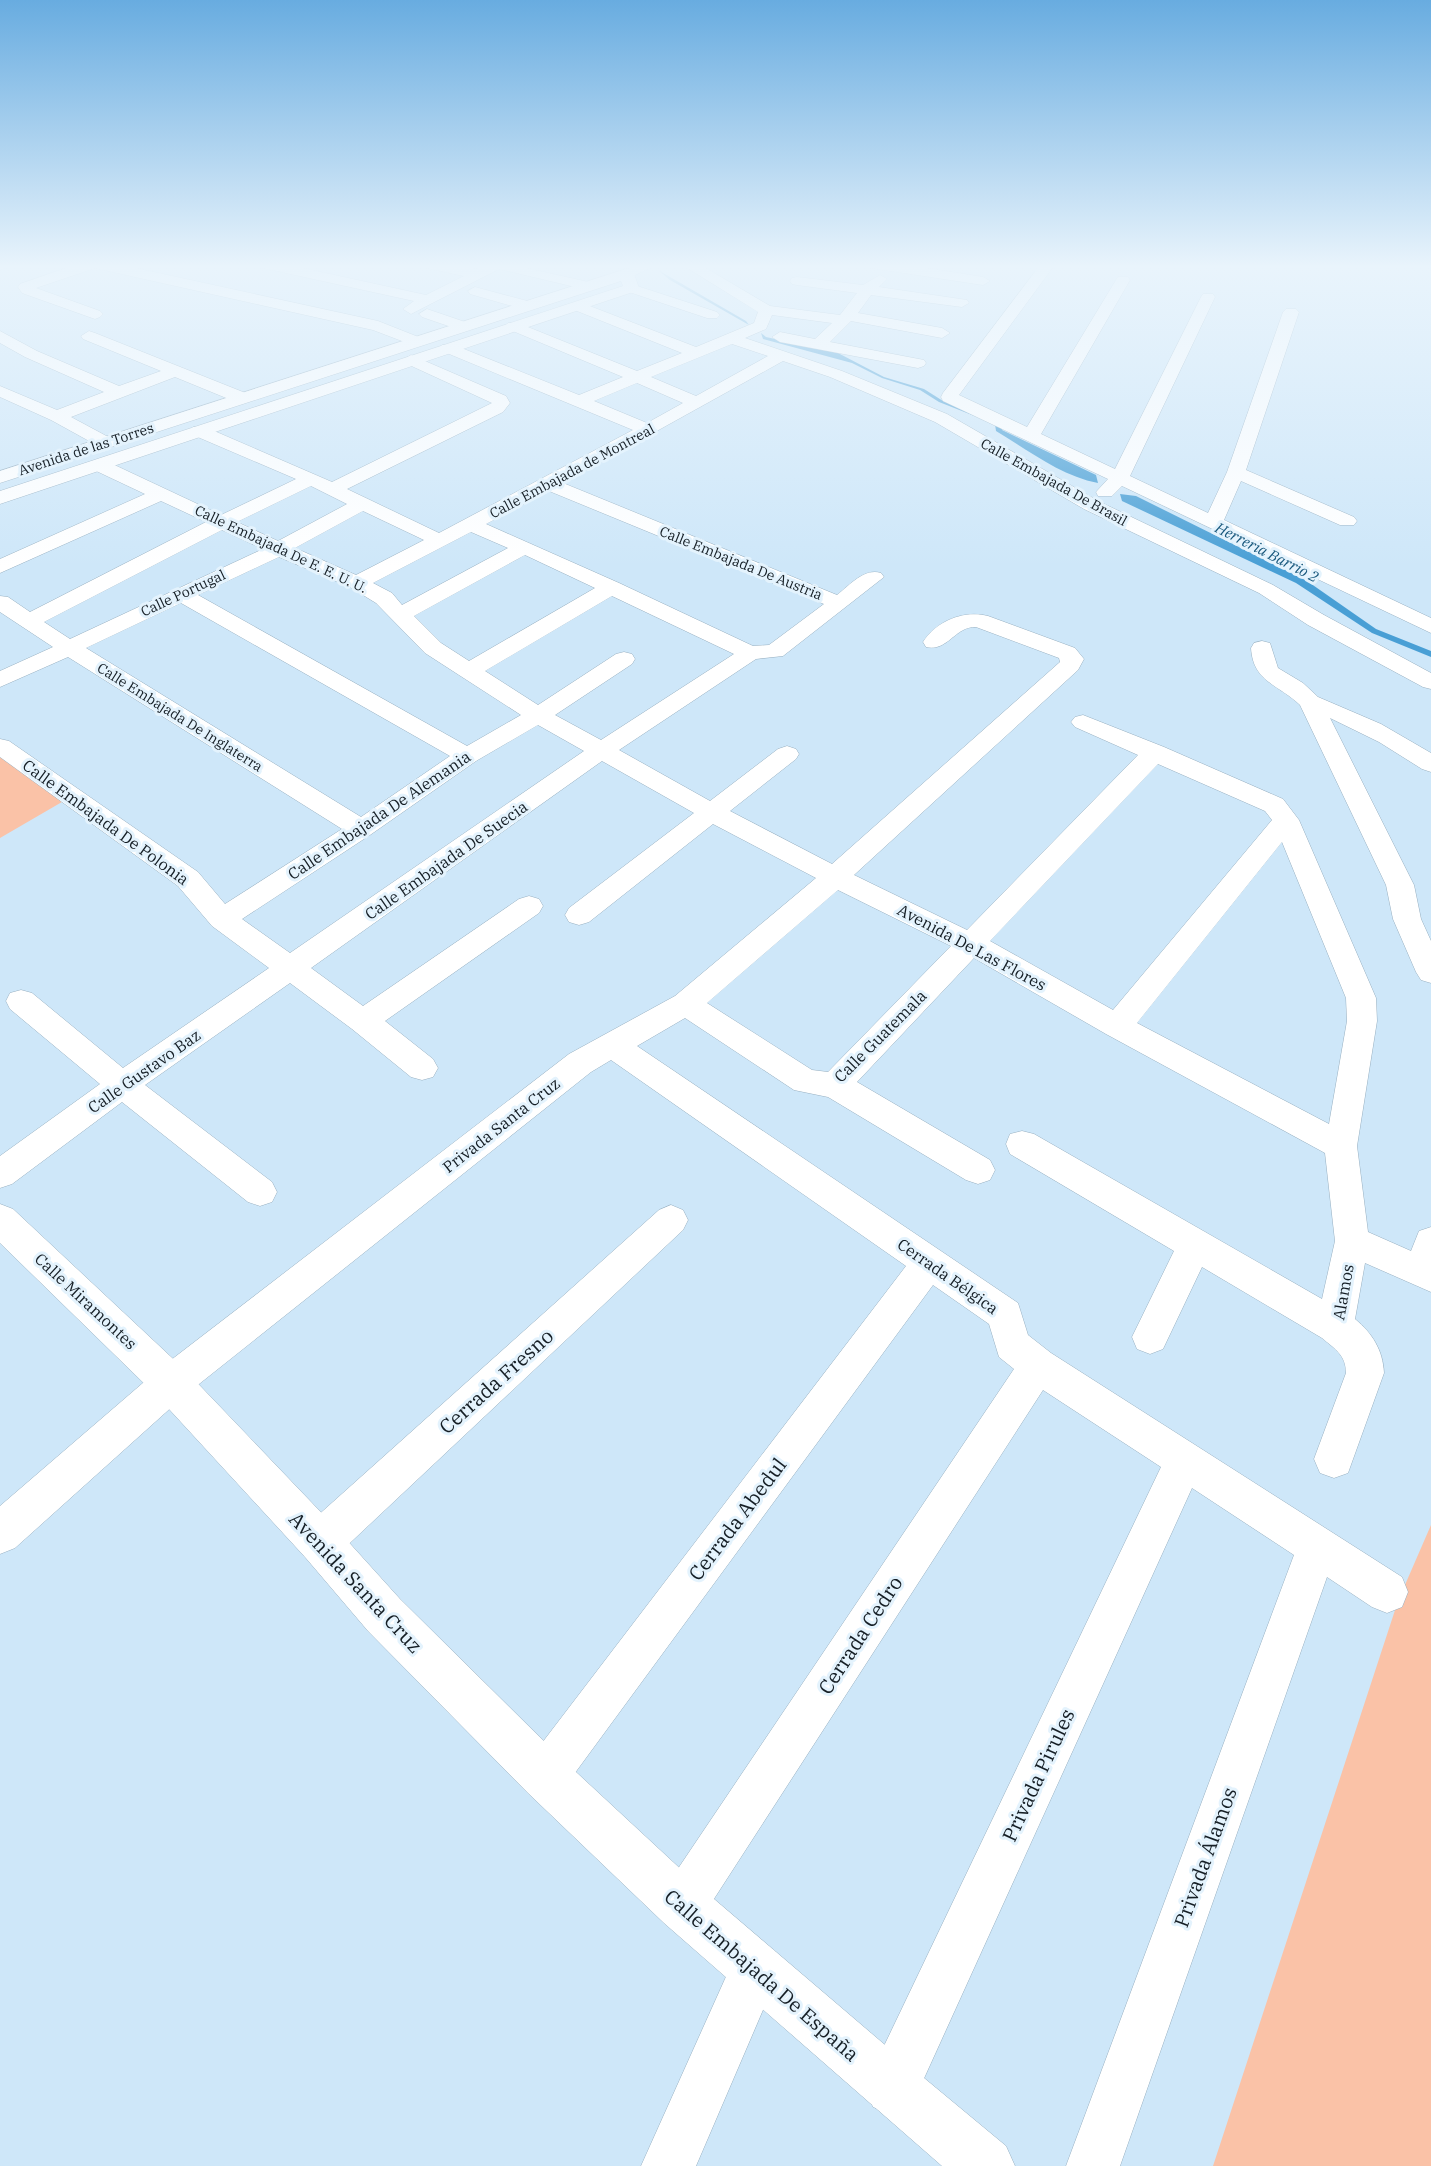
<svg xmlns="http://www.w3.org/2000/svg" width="1431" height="2166" font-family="'IBM Plex Serif',serif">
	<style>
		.green { fill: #fac2a7 }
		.water { fill: #499fd5 }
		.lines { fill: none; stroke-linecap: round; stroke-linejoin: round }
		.street-casing { stroke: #98b0c1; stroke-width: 1 }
		.secondary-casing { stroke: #98b0c1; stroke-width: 1 }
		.street { fill: #fff; fill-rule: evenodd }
		.secondary { fill: #fff; fill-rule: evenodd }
		.labels { text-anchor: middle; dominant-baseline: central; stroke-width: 6; stroke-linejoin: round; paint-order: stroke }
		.far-street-label { font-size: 14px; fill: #151e25; stroke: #e4f3fd }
		.far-water-label { font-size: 15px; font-style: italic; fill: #18587d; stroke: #e4f3fd }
		.street-label { font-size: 16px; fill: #151e25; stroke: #e4f3fd }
		.near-street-label { font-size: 20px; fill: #151e25; stroke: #e4f3fd }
	</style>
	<rect width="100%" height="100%" fill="#cee7f9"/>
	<!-- green -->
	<path class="green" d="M0,740L74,795L0,838Z
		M1431,1525V2166H1213L1398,1601Z"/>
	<!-- water -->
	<path class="water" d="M658,270L746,321L749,325L670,280Z
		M761,333L766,337L838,353L884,377L924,389L943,401L1001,423L1002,430L1096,475L1098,483C1061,476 1028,450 996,431L995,424L939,402L920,390L882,378L852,363L763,339Z
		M1120,494L1136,496L1307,581L1376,629L1431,651V657L1372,633L1296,583L1122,501Z"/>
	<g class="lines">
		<defs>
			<path id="street" d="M0,264H12L0,270Z
				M78,264H117L378,321L421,338L423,341L415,346L373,330L95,268L36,288L100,311L103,314L100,317L95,319L22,293L18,287L20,284Z
				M256,264H284L426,295L464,276L422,267L420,264H450L477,269L487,264H508L593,283L595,286L588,290L499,269L411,314L403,309L414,301L263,268Z
				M638,264H658L631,277H621L619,274Z
				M681,264H699L770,306L840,315L857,293L797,285L792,284L790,281L792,278L797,277L863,285L880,275L887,279L879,287L967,300L969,303L962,307L871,295L858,313L942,328L950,333L942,338L851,321L830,342L924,360L926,363L924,366L918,368L780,342L772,337L780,332L815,339L832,323L772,315L766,329L745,338L842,371L947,414L1098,501L1273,585L1324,615L1431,673V689L1423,687L1308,625L1259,593L1084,509L935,422L830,377L783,361L563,483L837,595C850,585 864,568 881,573L884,577L783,656L756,659L619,750L710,801L778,749L787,746L796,749L799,754L796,759L730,811L832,864L1060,662L1059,658L976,627C955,626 948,652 926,647L923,642C937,621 963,610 988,616L1075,648L1084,659L1078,670L854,875L967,930L1138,755L1075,727L1071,722L1075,717L1083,715L1164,747L1283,799L1299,820L1376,998L1377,1021L1357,1146L1368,1232L1411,1251L1419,1231L1431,1227V1292L1365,1263L1355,1319C1372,1333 1383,1350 1384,1373L1348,1473L1334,1478L1320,1473L1314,1459L1346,1373C1346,1355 1335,1349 1322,1338L1202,1267L1163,1349L1150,1354L1137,1349L1132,1337L1174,1251L1010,1154L1006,1144L1010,1134L1022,1131L1034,1134L1322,1299L1335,1241L1325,1153L1106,1034L974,958L857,1082L990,1160L995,1170L990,1180L978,1184L966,1180L828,1097L794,1090L685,1018L637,1046L1018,1303L1028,1335L1051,1353L1402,1577L1408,1592L1402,1607L1387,1613L1372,1607L1327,1577L1120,2166H1066L1294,1555L1192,1488L911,2107L892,2114L873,2107L866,2088L873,2069L1161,1467L1043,1390L699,1922L682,1929L665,1922L658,1905L665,1888L1014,1369L999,1357L989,1324L933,1285L561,1792L545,1799L529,1792L522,1776L529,1760L906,1266L611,1060L591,1072L184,1396L15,1548L0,1554V1506L158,1370L569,1054L675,996L816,878L713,824L589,922L579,925L569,922L565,915L569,908L694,813L602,761L311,968L363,1006L519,899L529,896L539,899L543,906L539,913L385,1021L433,1059L438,1068L433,1077L422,1080L411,1077L352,1029L290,983L145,1085L272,1182L277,1192L272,1202L260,1206L248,1202L122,1102L12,1184L0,1188V1156L100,1084L10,1009L6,1001L10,993L21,990L32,993L123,1068L269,968L212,926L178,886L0,757V739L9,741L198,872L225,904L342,829L68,657L0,687V671L53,647L0,612V596L8,597L30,612L206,522L161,501L0,573V559L145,494L92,469L90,465L92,461H106L221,515L296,479L193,435L190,431L193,427H205L332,482L492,403L405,363L403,360L411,355L506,396L510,403L503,412L347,489L439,533L633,430L442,351L440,348L442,345H454L579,395L623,377L508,329L505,326L508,323H518L637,371L682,353L572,309L569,306L572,303H582L696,347L754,323L758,312ZM732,344L768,356L696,396L651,377ZM637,383L683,403L647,423L594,401ZM311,486L347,504L278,541L237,522ZM549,491L824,604L769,645L753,646L619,583L486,524ZM363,511L424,540L356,575L295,548ZM222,530L263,549L70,639L44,622ZM471,532L508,548L402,605L392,593L373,583ZM525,555L595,588L469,661L441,643L414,616ZM279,557L350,587L376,603L425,653L521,715L467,746L198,595ZM612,596L734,654L601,740L555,715L632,664L635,659L632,654L624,652L616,654L538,705L485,671ZM181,603L450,756L361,817L86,648ZM538,725L584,751L290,953L242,919L370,835L476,761ZM1158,764L1265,811L1272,820L1113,1010L990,941ZM1282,842L1346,998L1347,1021L1329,1124L1137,1023ZM838,890L951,946L828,1072L812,1070L707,1003Z
				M864,264H901L983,277L990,281L983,285L871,268Z
				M1041,264H1051L1053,267L959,395L1027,427L1116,280L1118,277H1128L1130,280L1041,434L1115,469L1201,297L1203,294H1213L1215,297L1130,476L1208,513L1227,472L1283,312L1286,309H1296L1299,312L1246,470L1354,517L1357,521L1354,525H1340L1241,481L1224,520L1431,618V633L1122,486L1112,496H1098L1096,492L1108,479L943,401L941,397L943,393Z
				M631,284L717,312L720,315L717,318H707L626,291L624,288L626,285Z
				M475,287L531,302L534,305L526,310L470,294L468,291Z
				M427,309L468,323L471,326L463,331L422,317L419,314Z
				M0,331L37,351L119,386L161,371L83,339L81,336L89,331L95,333L248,394L250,398L248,402H236L175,377L71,417L112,439L115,443L112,447H100L51,420L0,397V386L57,410L104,392L25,357L0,343Z
				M1262,641L1270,643L1278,668L1303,683L1318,697L1381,724L1431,753V772L1422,769L1379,742L1330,718L1414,885L1421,919L1431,941V983L1421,980L1416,972L1393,919L1386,885L1300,705C1278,684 1253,682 1251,648L1254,643Z
				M671,1205L683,1210L688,1220L683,1230L335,1557L320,1563L305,1557L299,1542L305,1527L659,1210Z
				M756,1943L774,1950L781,1968L696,2166H641L738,1950Z"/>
			<path id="secondary" d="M626,269L634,274L639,288L636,291L0,504V491L623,286L621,281L0,483V471Z
				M0,1204L13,1209L185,1370L335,1527L400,1599L562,1759L700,1887L912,2068L1006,2146L1015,2166H942L664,1923L528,1793L368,1631L305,1557L157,1396L0,1243Z"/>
		</defs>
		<!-- street casing -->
		<use href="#street" class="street-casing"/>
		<!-- secondary casing -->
		<use href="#secondary" class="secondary-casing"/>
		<!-- street -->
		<use href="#street" class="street"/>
		<!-- secondary -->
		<use href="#secondary" class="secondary"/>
	</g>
	<!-- sky -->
	<linearGradient id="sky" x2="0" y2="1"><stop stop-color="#68ace0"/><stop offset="0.47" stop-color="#e9f4fc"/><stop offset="1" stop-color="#e9f4fc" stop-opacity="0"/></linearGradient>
	<rect width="1431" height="567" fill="url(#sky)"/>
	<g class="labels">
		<!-- far-street labels -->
		<g class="far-street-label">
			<text transform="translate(86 449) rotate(-18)">Avenida de las Torres</text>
			<text transform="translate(572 471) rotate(-28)">Calle Embajada de Montreal</text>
			<text transform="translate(1054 482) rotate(29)">Calle Embajada De Brasil</text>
			<text transform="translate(281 549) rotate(25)">Calle Embajada De E. E. U. U.</text>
			<text transform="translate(741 563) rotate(22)">Calle Embajada De Austria</text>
			<text transform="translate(183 593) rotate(-25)">Calle Portugal</text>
			<text transform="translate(180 717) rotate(32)">Calle Embajada De Inglaterra</text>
		</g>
		<!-- far-water labels -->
		<g class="far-water-label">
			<text transform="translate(1267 552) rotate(27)">Herreria Barrio 2</text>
		</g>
		<!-- street labels -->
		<g class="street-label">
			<text transform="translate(379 815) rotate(-34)">Calle Embajada De Alemania</text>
			<text transform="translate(106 822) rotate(36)">Calle Embajada De Polonia</text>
			<text transform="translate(446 860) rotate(-35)">Calle Embajada De Suecia</text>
			<text transform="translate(972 947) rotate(28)">Avenida De Las Flores</text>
			<text transform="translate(880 1036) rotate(-45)">Calle Guatemala</text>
			<text transform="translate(144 1071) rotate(-35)">Calle Gustavo Baz</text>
			<text transform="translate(501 1125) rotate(-38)">Privada Santa Cruz</text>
			<text transform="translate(948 1276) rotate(35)">Cerrada Bélgica</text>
			<text transform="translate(1343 1292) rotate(-80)">Alamos</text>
			<text transform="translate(86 1301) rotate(43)">Calle Miramontes</text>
		</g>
		<!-- near-street labels -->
		<g class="near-street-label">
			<text transform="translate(496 1381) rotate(-42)">Cerrada Fresno</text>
			<text transform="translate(737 1519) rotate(-53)">Cerrada Abedul</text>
			<text transform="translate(356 1582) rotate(47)">Avenida Santa Cruz</text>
			<text transform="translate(860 1635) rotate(-57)">Cerrada Cedro</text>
			<text transform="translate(1038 1775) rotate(-65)">Privada Pirules</text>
			<text transform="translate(1205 1857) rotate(-70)">Privada Álamos</text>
			<text transform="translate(762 1975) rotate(41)">Calle Embajada De España</text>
		</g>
	</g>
</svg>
